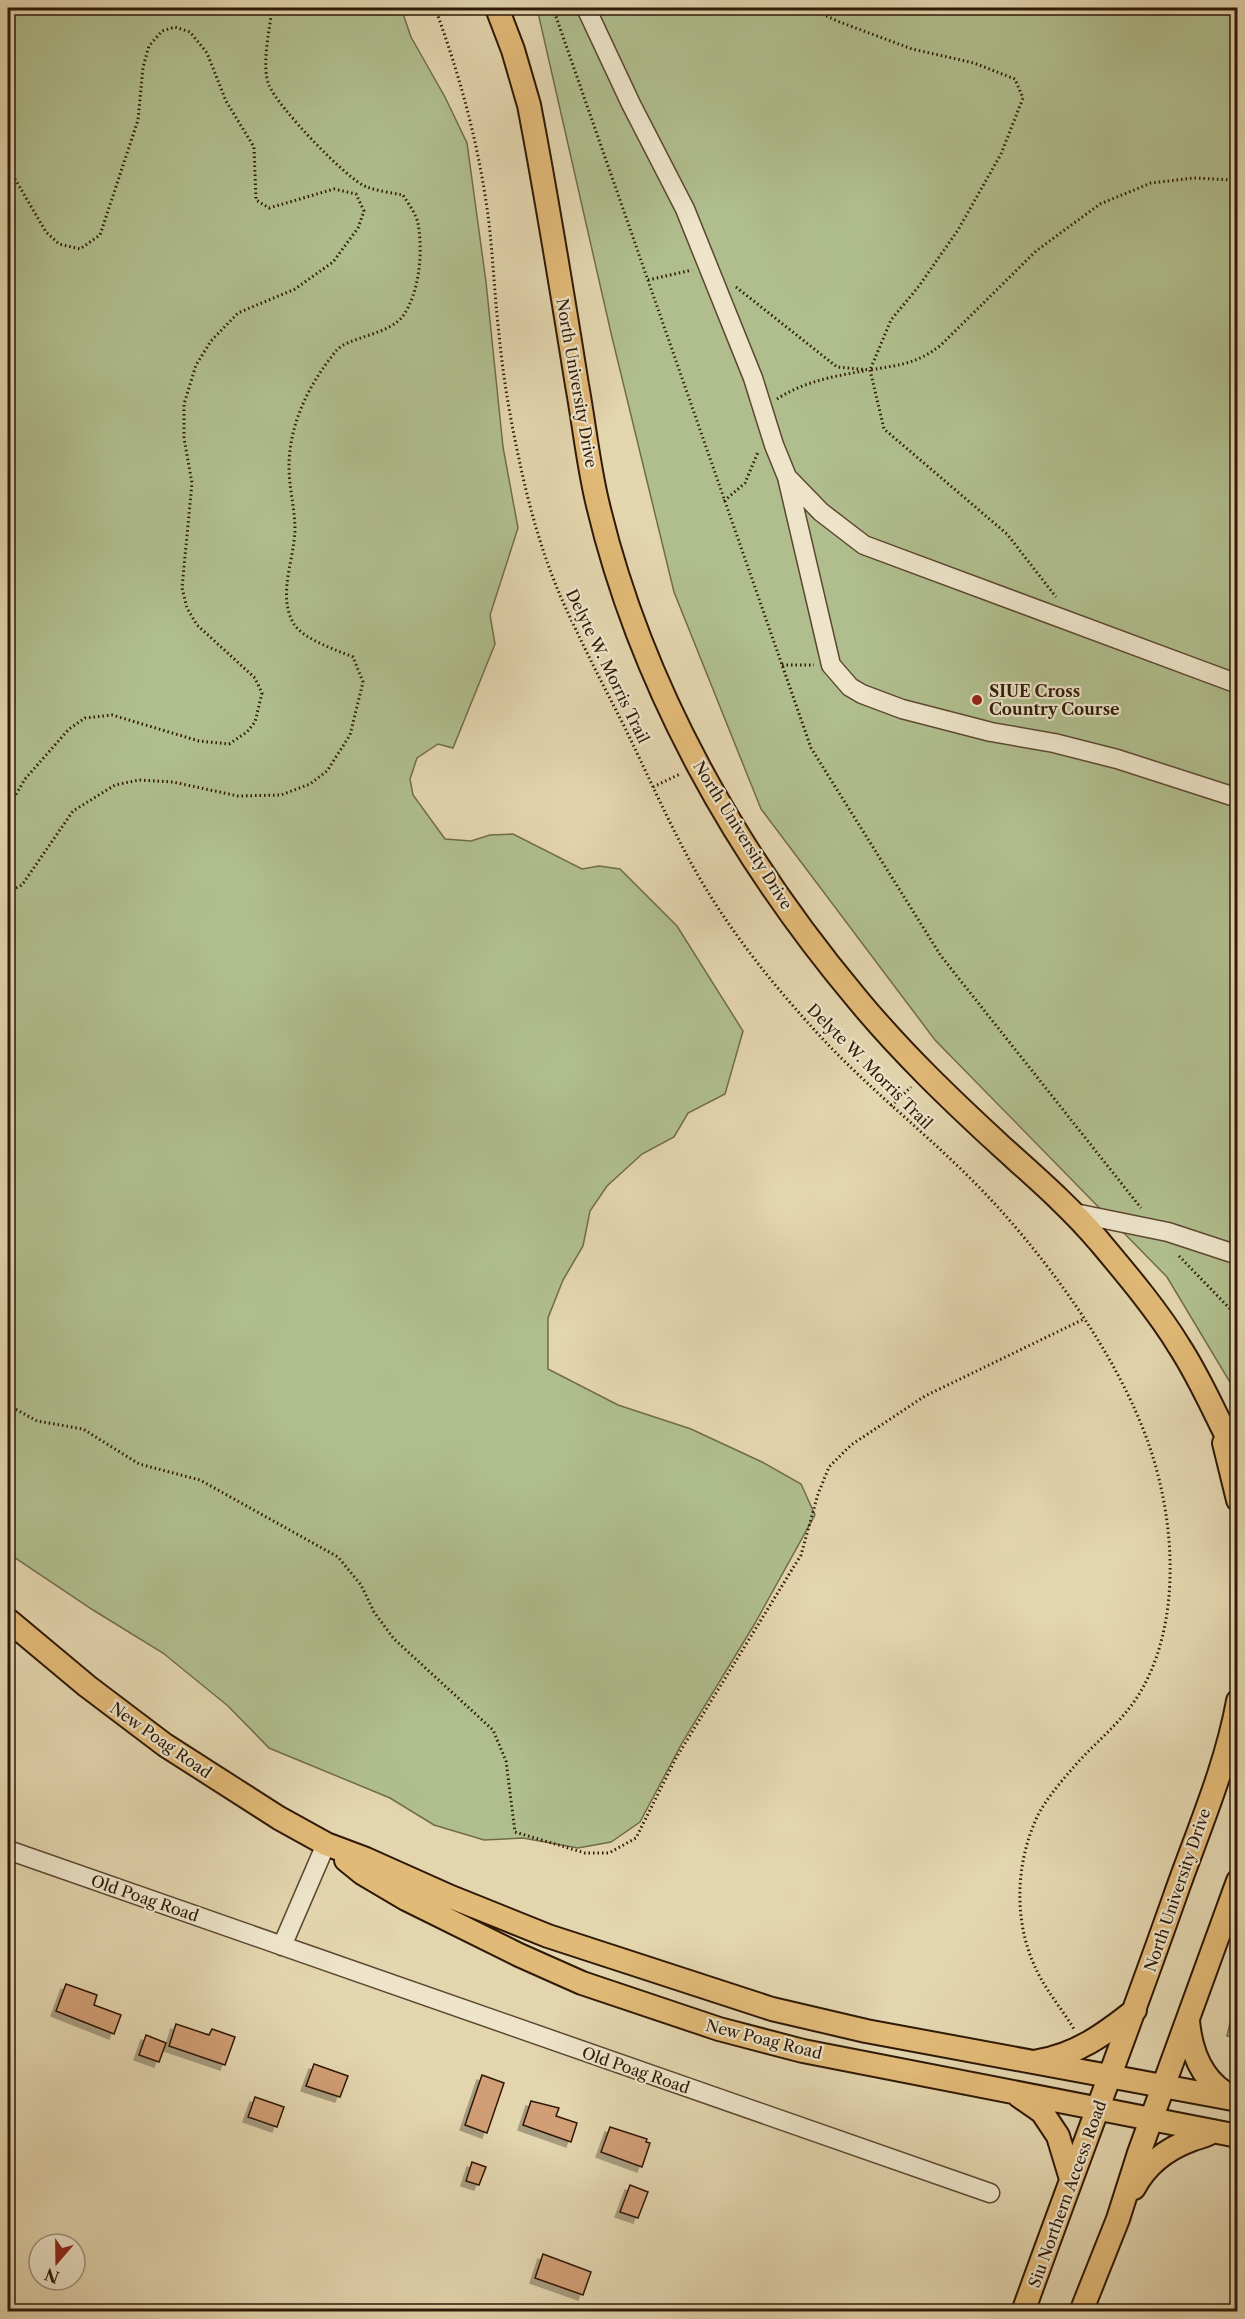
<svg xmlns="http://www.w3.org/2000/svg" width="1245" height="2319" font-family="'Libre Caslon Text',serif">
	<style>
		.green { fill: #b0be8d; stroke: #706c4a; stroke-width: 1.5 }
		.building { fill: #d19e74; stroke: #2f1907; stroke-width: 1.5; filter: url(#shadow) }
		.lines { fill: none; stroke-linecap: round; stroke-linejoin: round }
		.minor-casing { stroke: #5c4831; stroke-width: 21 }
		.major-casing { stroke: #2f1907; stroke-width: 26 }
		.path { stroke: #2f1907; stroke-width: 3; stroke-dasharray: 1.5 3; stroke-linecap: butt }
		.minor { stroke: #ede4ca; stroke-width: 18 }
		.major { stroke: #e2ba77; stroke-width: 22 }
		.poi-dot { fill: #8f2418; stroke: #ede4ca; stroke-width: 2 }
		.labels { text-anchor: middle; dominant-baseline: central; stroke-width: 4.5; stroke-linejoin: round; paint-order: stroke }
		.street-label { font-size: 16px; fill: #2f1907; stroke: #ede4ca }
		.poi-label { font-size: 16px; font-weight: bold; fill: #2f1907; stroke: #ede4ca; text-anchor: start }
	</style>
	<defs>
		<filter id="shadow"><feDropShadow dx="-5" dy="5" stdDeviation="0" flood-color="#0004"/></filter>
	</defs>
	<rect width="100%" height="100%" fill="#e3d5ae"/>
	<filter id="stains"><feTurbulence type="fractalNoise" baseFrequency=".00333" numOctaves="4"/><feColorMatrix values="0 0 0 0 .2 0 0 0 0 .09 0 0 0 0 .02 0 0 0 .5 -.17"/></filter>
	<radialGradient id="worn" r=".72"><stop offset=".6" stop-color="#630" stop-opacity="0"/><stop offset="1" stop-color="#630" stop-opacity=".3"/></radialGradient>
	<!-- green -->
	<path class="green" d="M8,8H401L411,37L445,97L467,143L486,282L503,447L518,528L490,615L495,644L453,748L438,744L417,758L410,779L413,795L445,839L471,841L490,835L513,834L582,869L599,866L620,869L677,926L743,1031L725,1094L688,1113L674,1137L642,1154L607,1186L590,1211L583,1246L563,1280L548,1318V1369L618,1405L691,1429L762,1462L801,1484L815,1515L754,1625L682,1743L640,1822L611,1842L578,1848L523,1838L484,1840L434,1825L390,1798L269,1748L228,1706L163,1653L93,1610L8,1553Z
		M537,8H1237V1394L1167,1277L935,1040L761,809L674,592L611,333Z
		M1237,1994V2038L1227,2036Z"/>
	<!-- building -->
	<path class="building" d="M66,1984L97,1995L94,2005L121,2015L114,2034L56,2011Z
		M176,2024L209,2035L212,2029L235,2037L225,2065L169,2046Z
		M146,2035L166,2043L159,2062L139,2055Z
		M314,2064L348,2076L340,2097L306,2086Z
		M482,2075L504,2083L487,2133L465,2125Z
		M255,2097L284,2107L277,2127L248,2117Z
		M531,2101L559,2108L556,2116L577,2123L571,2142L523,2125Z
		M610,2127L647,2139L646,2142L650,2143L642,2167L601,2152Z
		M472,2162L486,2167L479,2185L466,2181Z
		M630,2185L648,2192L638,2218L620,2212Z
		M543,2254L591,2272L583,2295L535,2278Z"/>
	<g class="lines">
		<defs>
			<path id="minor" d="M586,8L631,104L685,209L753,378L774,445L787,477L831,665L850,687L862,694L902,709L991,732L1054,743L1117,759L1238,798
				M789,479L821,512L864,545L1238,684
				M1070,1212L1168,1232L1238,1255
				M8,1850L990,2193
				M282,1946L326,1844"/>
			<path id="major" d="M497,8L513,50L529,105C547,198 562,291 577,385C584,423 588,463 597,501C640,685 737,856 858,1000C902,1053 951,1100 1001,1146C1034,1176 1069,1206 1098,1240C1124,1271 1158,1311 1179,1346C1202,1381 1218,1421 1238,1458
				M1224,1443L1238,1500
				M8,1620L87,1686L165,1745L279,1818L326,1844L366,1859L451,1897L548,1936L772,2009L866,2031L1238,2100
				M346,1860L362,1873L406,1899L519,1955L582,1983L719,2029L803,2051L1238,2136
				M1188,2021C1191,2053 1202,2082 1232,2097
				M1038,2061C1076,2055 1105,2034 1135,2010
				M1019,2096L1042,2112L1058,2136L1071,2179
				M1134,2188C1146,2165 1167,2149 1191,2140C1198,2137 1207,2136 1213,2131
				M1023,2312C1073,2173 1126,2035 1175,1896C1197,1833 1226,1768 1238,1701
				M1081,2312L1118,2219L1139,2153L1238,1881"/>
		</defs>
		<!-- minor casing -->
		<use href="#minor" class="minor-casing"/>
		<!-- major casing -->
		<use href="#major" class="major-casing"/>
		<!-- path -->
		<path class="path" d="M435,8C459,73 477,138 487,208C493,250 494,292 499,334C503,376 510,418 519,459C529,507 543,557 563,602C582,644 603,685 624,726C646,771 666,817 690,861C724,924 771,983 820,1036C867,1087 922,1130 971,1179C1040,1248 1117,1352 1149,1445C1175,1520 1182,1620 1141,1691C1123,1722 1095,1742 1072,1769C1060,1783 1047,1798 1038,1815C1015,1863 1013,1923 1037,1971C1047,1992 1062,2009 1074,2029
			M553,8L811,748L941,956L1141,1208
			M810,8L837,21L912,49L974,63L1015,79L1023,98L1001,154L958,230L919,286L891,320L870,370C899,365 917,364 941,345L1036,251L1100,204L1151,183L1194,178L1230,180L1238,182
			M8,167L46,232L59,244L80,249L100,235L138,120L143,67L149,46L162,31L175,27L190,32L207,53L226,101L254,147L256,200L269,208L334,189L356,194L364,211L358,228L333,262L295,289L238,313L211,341L196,365L184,404V438L192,483L182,588L187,608L197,625L255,678L262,693L255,722L247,732L229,744L199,741L112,715L85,718L69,729L25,779L8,808
			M648,280L692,270
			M736,287L837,367L870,370L884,429L1007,534L1056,597
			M777,399C803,382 834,376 864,371
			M8,442L11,457L8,483
			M724,501L745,483L758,452
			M782,665H814
			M653,787L680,774
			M8,892L22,885L73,811L115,785L139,780L173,782L238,796L281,795L310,784L327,771L350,735L363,682L353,657C336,650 303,639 294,624C277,596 294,561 295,530C295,509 289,488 289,467C289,424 309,384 336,351C347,337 389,335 403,316C420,291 423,252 418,223C416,214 408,203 403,195C392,193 378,191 367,187C348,181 276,105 269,85C261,66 270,29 272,8
			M891,1106L911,1087
			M1179,1256L1238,1317
			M8,1405L37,1421L83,1429L139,1464L200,1480L338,1557L361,1585L374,1612L394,1639L493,1730L506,1761L515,1832L585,1853H609L636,1838L676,1758L801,1555L818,1494L829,1467L851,1445L925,1396L1084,1319"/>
		<!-- minor -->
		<use href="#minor" class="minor"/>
		<!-- major -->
		<use href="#major" class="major"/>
	</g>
	<!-- markers -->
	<circle class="poi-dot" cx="977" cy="700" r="6"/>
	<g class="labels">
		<!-- street labels -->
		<g class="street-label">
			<text transform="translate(577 383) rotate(80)">North University Drive</text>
			<text transform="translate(608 666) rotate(64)">Delyte W. Morris Trail</text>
			<text transform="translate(743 835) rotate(58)">North University Drive</text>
			<text transform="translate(870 1066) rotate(45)">Delyte W. Morris Trail</text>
			<text transform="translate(161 1740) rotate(35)">New Poag Road</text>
			<text transform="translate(1177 1890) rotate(-71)">North University Drive</text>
			<text transform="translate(145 1898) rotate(19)">Old Poag Road</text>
			<text transform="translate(764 2039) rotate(14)">New Poag Road</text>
			<text transform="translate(636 2070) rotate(19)">Old Poag Road</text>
			<text transform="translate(1067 2194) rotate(-70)">Siu Northern Access Road</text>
		</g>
		<!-- poi labels -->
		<g class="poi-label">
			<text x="989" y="691">SIUE Cross<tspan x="989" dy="18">Country Course</tspan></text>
		</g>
	</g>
	<!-- margin -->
	<rect width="1245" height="2319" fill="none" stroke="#e3d5ae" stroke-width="30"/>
	<rect x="9" y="9" width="1227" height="2301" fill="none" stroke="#2f1907" stroke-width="3"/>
	<rect x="15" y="15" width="1215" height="2289" fill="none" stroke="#2f1907" stroke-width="1.5"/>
	<!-- north arrow -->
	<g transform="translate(57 2262) rotate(200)"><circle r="28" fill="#ede4ca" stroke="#a1937c" stroke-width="1.5"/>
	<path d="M0-4.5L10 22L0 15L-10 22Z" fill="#8f2418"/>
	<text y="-9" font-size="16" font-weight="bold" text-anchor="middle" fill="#2f1907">N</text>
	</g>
	<rect width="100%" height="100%" filter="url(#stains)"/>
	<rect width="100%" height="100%" fill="url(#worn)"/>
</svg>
